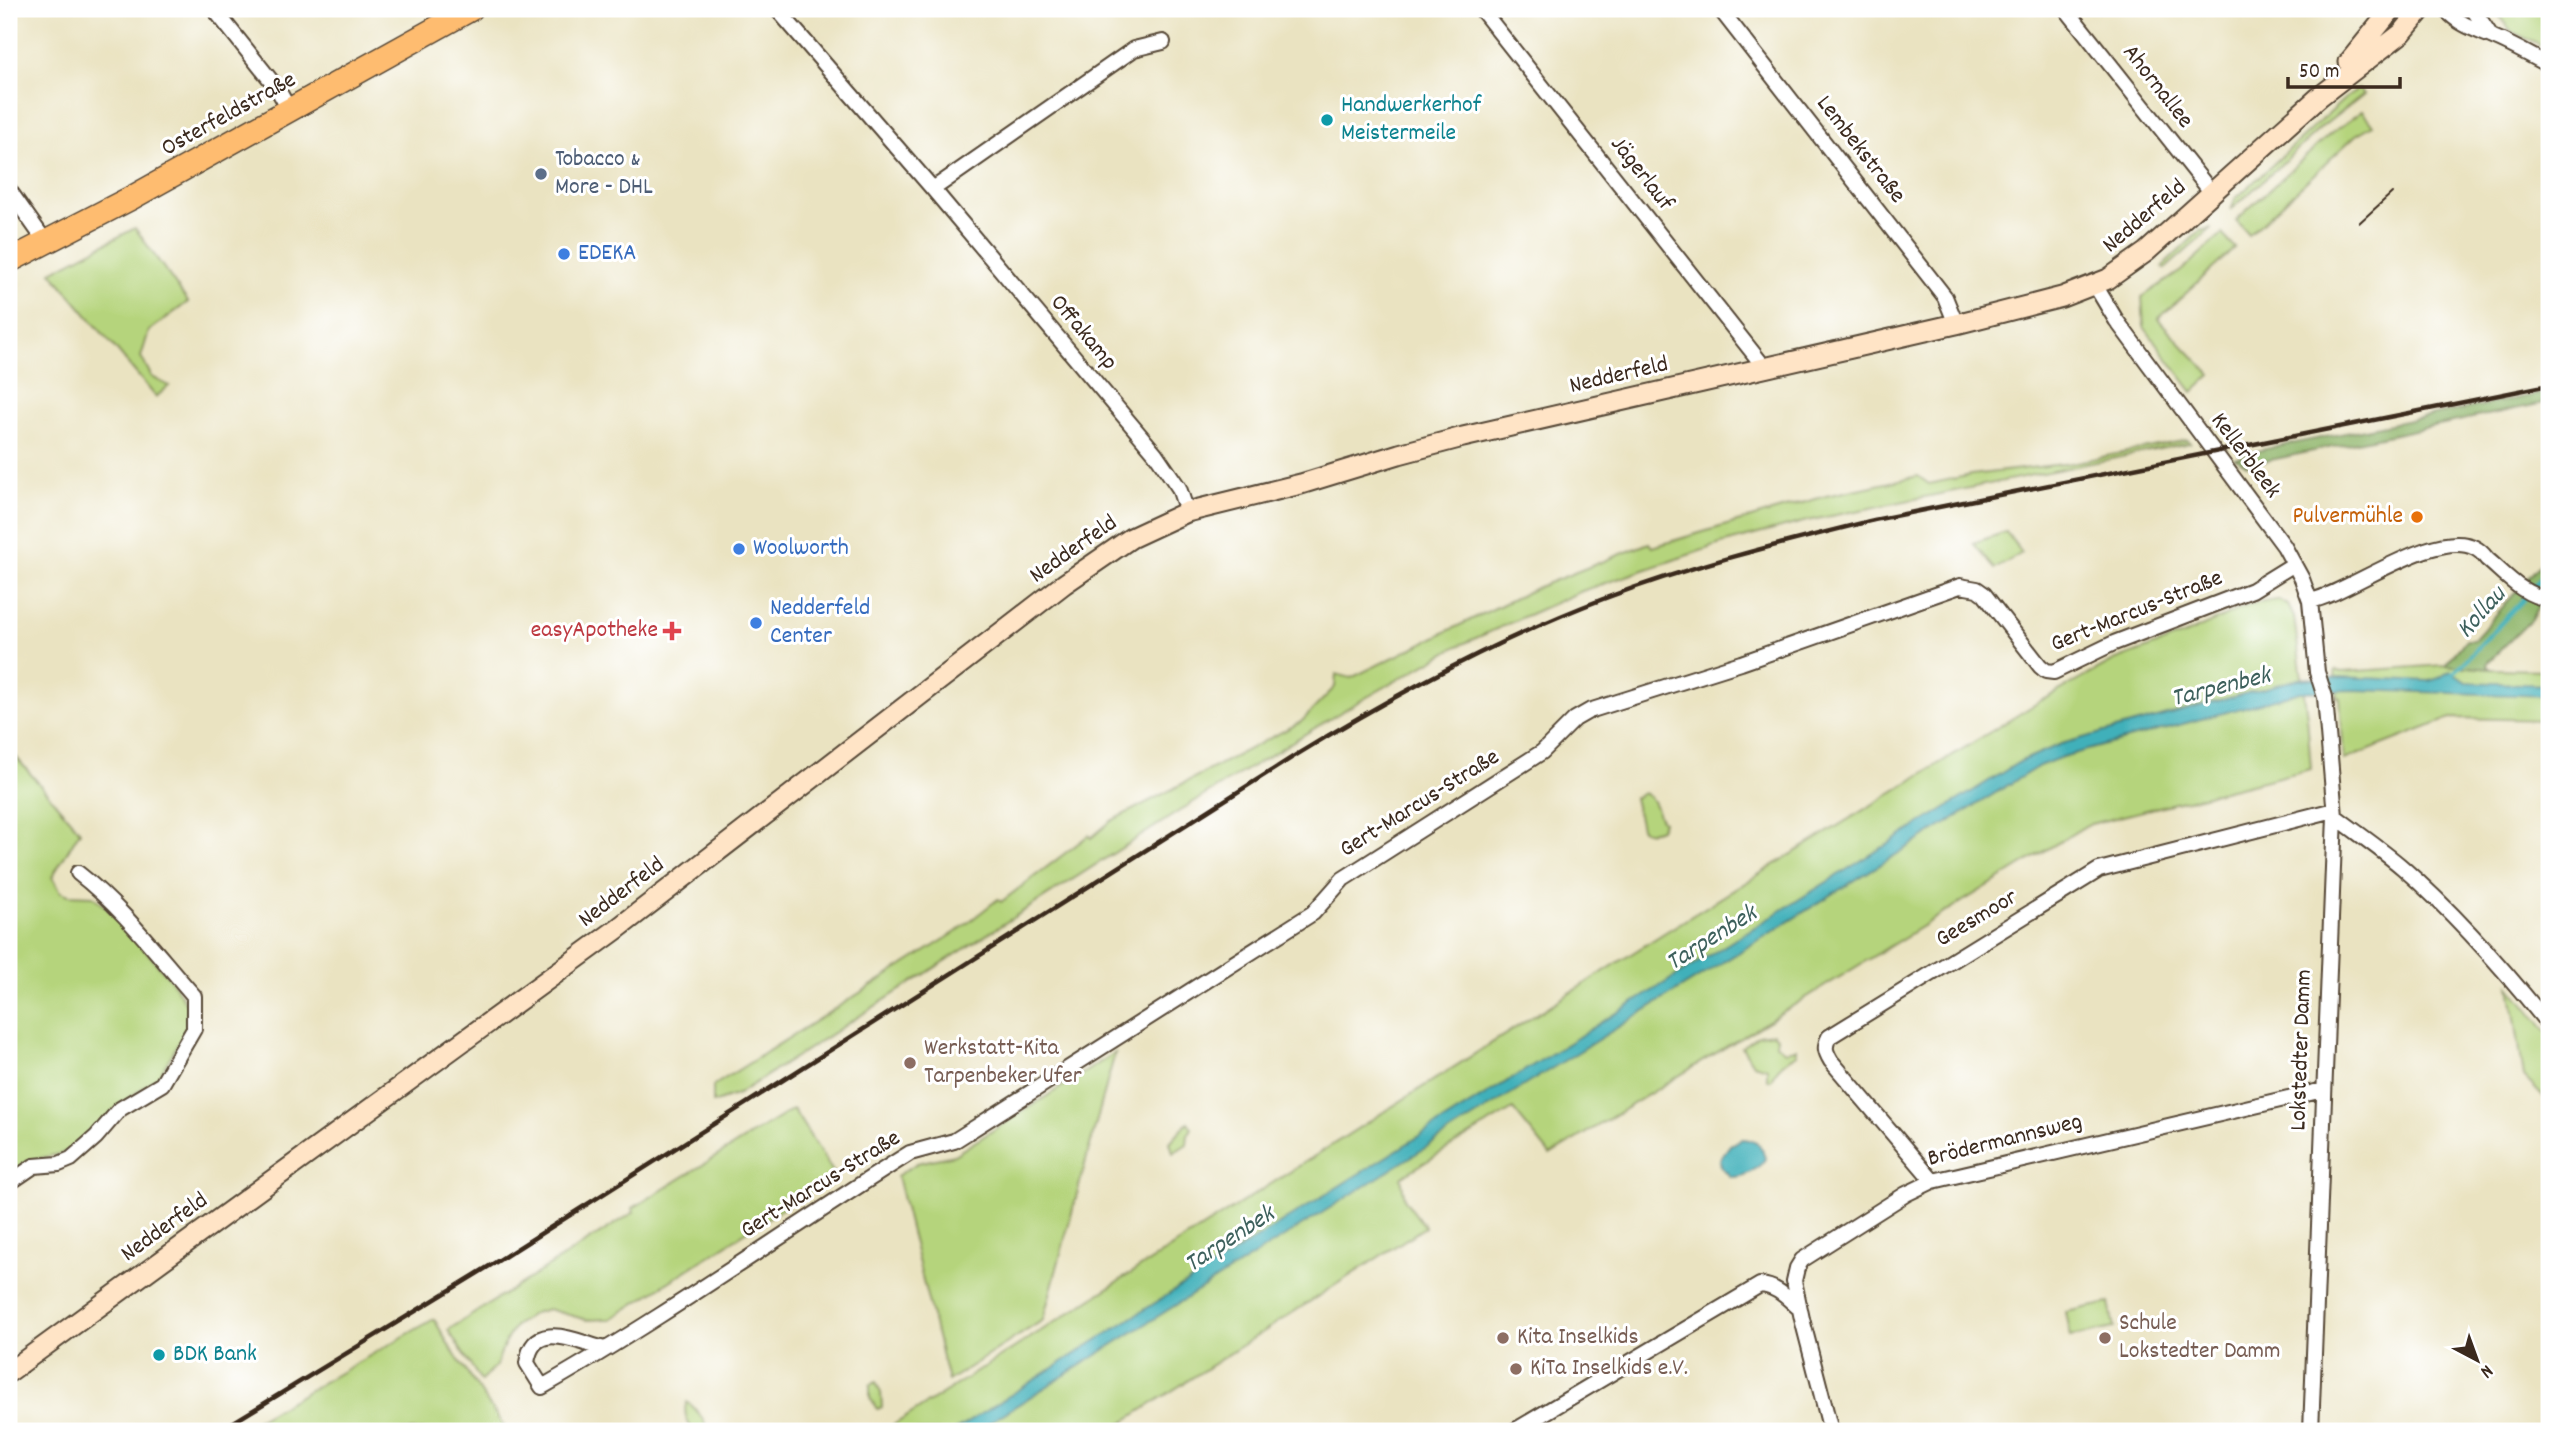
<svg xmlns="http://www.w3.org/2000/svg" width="2558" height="1440" font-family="Dekko,sans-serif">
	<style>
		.green { fill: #b5d47b; stroke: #787f4c; stroke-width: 2 }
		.forest { fill: #90b66b; stroke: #667044; stroke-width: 2 }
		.water { fill: #40b0ba; stroke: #3e6d6c; stroke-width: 2 }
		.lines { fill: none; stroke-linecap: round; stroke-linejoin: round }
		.stream { stroke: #40b0ba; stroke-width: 4.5 }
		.street-casing { stroke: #554636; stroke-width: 18 }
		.secondary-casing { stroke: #554636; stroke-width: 23 }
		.primary-casing { stroke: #554636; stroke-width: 26 }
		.street { stroke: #fff; stroke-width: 14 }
		.secondary { stroke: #ffe4c6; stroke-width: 19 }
		.primary { stroke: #febc70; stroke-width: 23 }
		.tram { stroke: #3b2a1e; stroke-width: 2 }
		.rail { stroke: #3b2a1e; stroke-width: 4.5 }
		.culture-dot { fill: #0f9aa8; stroke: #fff; stroke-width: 2.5 }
		.service-dot { fill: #5c6f8a; stroke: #fff; stroke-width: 2.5 }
		.shop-dot { fill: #3f7fe0; stroke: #fff; stroke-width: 2.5 }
		.food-dot { fill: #e8710a; stroke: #fff; stroke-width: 2.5 }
		.health-dot { fill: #e0444e; stroke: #fff; stroke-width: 2.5 }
		.education-dot { fill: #8d6e63; stroke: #fff; stroke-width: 2.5 }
		.labels { text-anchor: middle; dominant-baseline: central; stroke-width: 6; stroke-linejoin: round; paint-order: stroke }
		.street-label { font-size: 24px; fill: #3b2a1e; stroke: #fff }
		.culture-label { font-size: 24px; fill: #0d838f; stroke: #fff; text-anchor: start }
		.service-label { font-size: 24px; fill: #4e5e75; stroke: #fff; text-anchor: start }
		.shop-label { font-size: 24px; fill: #366cbe; stroke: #fff; text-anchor: start }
		.food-label { font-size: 24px; fill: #c56008; stroke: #fff; text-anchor: end }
		.health-label { font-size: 24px; fill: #be3a42; stroke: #fff; text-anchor: end }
		.education-label { font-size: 24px; fill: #785e54; stroke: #fff; text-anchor: start }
		.water-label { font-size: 26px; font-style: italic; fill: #3d605c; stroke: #fff }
	</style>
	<rect width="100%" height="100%" fill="#fff"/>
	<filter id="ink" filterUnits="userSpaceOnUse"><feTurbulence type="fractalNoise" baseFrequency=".0143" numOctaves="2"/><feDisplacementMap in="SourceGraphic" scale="14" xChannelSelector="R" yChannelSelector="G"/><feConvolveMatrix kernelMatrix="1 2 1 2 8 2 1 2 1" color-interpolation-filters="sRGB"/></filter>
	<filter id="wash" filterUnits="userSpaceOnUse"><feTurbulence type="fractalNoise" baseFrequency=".00686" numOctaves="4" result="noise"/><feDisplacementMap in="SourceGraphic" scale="28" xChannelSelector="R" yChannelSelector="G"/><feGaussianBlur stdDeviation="1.57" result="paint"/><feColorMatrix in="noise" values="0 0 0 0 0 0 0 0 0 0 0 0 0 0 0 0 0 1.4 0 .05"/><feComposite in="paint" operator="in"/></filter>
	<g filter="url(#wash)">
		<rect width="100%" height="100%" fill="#eae3c1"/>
		<!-- green -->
		<path class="green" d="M2493,9H2549V50L2511,31Z
			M2358,89L2364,94L2323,126L2231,210L2235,199L2342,101Z
			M2362,111L2373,125L2356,135L2249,235L2236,220L2329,135Z
			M135,228L188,302L149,331L141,357L152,377L169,386L156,397L51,272Z
			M2212,228L2165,269L2163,266L2200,231Z
			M2222,234L2235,248L2158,319L2211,375L2193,392L2144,327L2142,297L2181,271Z
			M2187,440L2190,443L1807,521L1721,544L1582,591L1458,646L1346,709L1192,803L738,1094L713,1103V1086L956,932L998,899L1001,902L1089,835L1091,838L1111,821L1301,722L1335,687L1336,674L1351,678L1536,588L1649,543L1652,547L1826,496L1918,476L1929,484L1971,475L2071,463Z
			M2006,532L2022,553L1995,569L1973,543Z
			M2278,600L2288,605L2294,617L2307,716L2311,769L2087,825L1550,1155L1513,1109L1401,1177L1405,1200L1425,1227L1113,1429L1114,1431H884L1664,933L2042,700L2114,661L2186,634L2251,604Z
			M2445,665L2491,669L2549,670V720L2451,718L2344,760L2340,698L2337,697L2335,670L2342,672Z
			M9,749L80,831L52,877L61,892L69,895L93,896L114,914L172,981L187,1005L186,1030L159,1076L119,1105L71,1151L28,1161L9,1177Z
			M1643,793C1657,798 1655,813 1663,822L1660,829C1653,832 1646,833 1641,828L1634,798Z
			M2510,986L2549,1035V1103L2524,1077Z
			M1773,1033L1777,1037L1776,1044L1785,1051L1796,1049L1797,1054C1787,1059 1775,1069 1771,1080H1767V1068L1753,1064L1742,1047L1758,1035Z
			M1115,1053L1043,1320L948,1381L897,1176L917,1163L954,1155Z
			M793,1109L835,1175L611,1319L587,1320L548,1309L534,1313L515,1326L505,1342L496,1366L481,1381L448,1330L634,1212L633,1208Z
			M1188,1122L1192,1128L1188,1135L1187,1144L1173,1153L1170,1142Z
			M2109,1303L2114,1328L2071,1337L2066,1312Z
			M434,1319L451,1349L507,1431H238Z
			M876,1382L881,1393L882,1407L878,1409L870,1398V1385Z
			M687,1402C695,1407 706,1421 707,1431H693C688,1423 682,1411 687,1402Z"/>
		<!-- forest -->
		<path class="forest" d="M2549,392V402L2247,465L2235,458L2261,450Z
			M2549,554V592L2539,604L2531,620L2488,662L2487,666L2491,669L2445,665L2466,640H2474Z"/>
		<!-- water -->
		<path class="water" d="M2450,671L2466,682L2549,685V696L2353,690L2300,692L2062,757L2039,766L1525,1085L976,1431H954L1312,1203L2021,761L2061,744L2298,679L2341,677L2430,681L2439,678Z
			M1741,1139C1754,1139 1763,1145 1765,1159C1757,1170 1746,1177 1731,1177L1721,1167L1720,1159L1730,1145Z"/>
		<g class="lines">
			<!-- stream -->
			<path class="stream" d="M2451,676L2521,602L2549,567"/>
		</g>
	</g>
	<g filter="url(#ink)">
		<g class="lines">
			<defs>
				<path id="street" d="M214,9L277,88L290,111
					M777,9L933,189L1155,453L1179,488L1187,512
					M1481,9L1765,368
					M1720,9L1945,297L1956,324
					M2066,9L2212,193
					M2445,9C2460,25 2474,29 2493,37C2513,45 2531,56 2549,65
					M2473,9L2491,36
					M933,189L1134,49L1163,42
					M9,190L45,241
					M2095,285L2116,320L2284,546L2302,579L2310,601L2317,672L2325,697L2335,816L2311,1431
					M2310,601C2350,593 2436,527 2475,548C2479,550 2484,555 2487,559C2506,575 2523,596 2549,599
					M2335,816C2357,833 2381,849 2403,868C2457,915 2504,969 2549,1025
					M1933,1181L1831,1061C1825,1051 1824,1047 1829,1037L2099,870L2334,810
					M9,1183L34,1166L59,1164L71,1159L96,1137L120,1109L162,1084L194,1029V996C156,953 123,908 78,873
					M605,1349C576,1342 533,1318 527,1363L542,1387C668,1315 787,1230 910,1153L954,1141L1313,913L1343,879L1542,752L1575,719L1589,711L1741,663L1960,586L1977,589L1984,594L2040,666L2046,671L2054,672L2114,643L2252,590L2294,564
					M1514,1431L1760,1285C1777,1286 1787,1298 1799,1308
					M1831,1431L1802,1319L1794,1281L1797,1268L1802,1260L1906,1194L1933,1181L2323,1090"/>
				<path id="secondary" d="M2349,62L2392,9
					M9,1372L617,929L1064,584L1131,538L1187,512L1301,484L1399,454L1463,437L1956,324L2062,297L2108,279L2146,252L2319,97L2402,33L2422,9"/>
				<path id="primary" d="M9,261L133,197L471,9"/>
			</defs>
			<!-- street casing -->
			<use href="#street" class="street-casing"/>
			<!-- secondary casing -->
			<use href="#secondary" class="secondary-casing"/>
			<!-- primary casing -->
			<use href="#primary" class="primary-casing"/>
			<!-- street -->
			<use href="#street" class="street"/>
			<!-- secondary -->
			<use href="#secondary" class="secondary"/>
			<!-- primary -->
			<use href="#primary" class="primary"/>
			<!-- tram -->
			<path class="tram" d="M2359,223L2392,193"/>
			<!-- rail -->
			<path class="rail" d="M219,1431L496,1262L1296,755C1394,695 1495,640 1603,599C1692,565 1782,543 1874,520L2549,385"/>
		</g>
	</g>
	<!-- markers -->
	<g class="culture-dot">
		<circle cx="1327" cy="120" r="7"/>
		<circle cx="159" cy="1355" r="7"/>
	</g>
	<circle class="service-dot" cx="541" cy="174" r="7"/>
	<g class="shop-dot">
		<circle cx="564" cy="254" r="7"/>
		<circle cx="739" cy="549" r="7"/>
		<circle cx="756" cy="623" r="7"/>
	</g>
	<circle class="food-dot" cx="2417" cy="517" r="7"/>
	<path class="health-dot" d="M668.5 620.5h7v7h7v7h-7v7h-7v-7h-7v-7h7z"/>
	<g class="education-dot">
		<circle cx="910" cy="1063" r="7"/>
		<circle cx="1503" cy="1338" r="7"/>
		<circle cx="2105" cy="1338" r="7"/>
		<circle cx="1516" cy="1369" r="7"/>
	</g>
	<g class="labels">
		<!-- street labels -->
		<g class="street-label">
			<text transform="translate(2157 87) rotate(52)">Ahornallee</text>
			<text transform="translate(229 115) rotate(-29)">Osterfeldstraße</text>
			<text transform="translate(1860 150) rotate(52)">Lembekstraße</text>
			<text transform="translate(1641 174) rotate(52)">Jägerlauf</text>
			<text transform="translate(2145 217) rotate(-40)">Nedderfeld</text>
			<text transform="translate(1083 333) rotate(50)">Offakamp</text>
			<text transform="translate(1619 376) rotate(-13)">Nedderfeld</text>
			<text transform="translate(2245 456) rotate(53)">Kellerbleek</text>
			<text transform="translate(1074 550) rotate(-35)">Nedderfeld</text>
			<text transform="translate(2137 612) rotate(-22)">Gert-Marcus-Straße</text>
			<text transform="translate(1420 804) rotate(-32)">Gert-Marcus-Straße</text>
			<text transform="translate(622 893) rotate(-37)">Nedderfeld</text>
			<text transform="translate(1977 919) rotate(-31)">Geesmoor</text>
			<text transform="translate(2302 1050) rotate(-88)">Lokstedter Damm</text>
			<text transform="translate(2005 1141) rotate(-14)">Brödermannsweg</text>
			<text transform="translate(821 1185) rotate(-32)">Gert-Marcus-Straße</text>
			<text transform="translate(165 1228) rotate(-36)">Nedderfeld</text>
		</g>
		<!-- culture labels -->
		<g class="culture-label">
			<text x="1341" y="106">Handwerkerhof<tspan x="1341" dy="28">Meistermeile</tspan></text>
			<text x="173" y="1355">BDK Bank</text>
		</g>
		<!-- service labels -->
		<g class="service-label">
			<text x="555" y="160">Tobacco &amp;<tspan x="555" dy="28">More - DHL</tspan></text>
		</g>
		<!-- shop labels -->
		<g class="shop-label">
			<text x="578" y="254">EDEKA</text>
			<text x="753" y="549">Woolworth</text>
			<text x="770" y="609">Nedderfeld<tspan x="770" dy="28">Center</tspan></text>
		</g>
		<!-- food labels -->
		<g class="food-label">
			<text x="2403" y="517">Pulvermühle</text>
		</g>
		<!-- health labels -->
		<g class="health-label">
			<text x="658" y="631">easyApotheke</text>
		</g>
		<!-- education labels -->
		<g class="education-label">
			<text x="924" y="1049">Werkstatt-Kita<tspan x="924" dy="28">Tarpenbeker Ufer</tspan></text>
			<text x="2119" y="1324">Schule<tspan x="2119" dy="28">Lokstedter Damm</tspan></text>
			<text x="1517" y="1338">Kita Inselkids</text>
			<text x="1530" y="1369">KiTa Inselkids e.V.</text>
		</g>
		<!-- water labels -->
		<g class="water-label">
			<text transform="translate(2482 613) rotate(-48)">Kollau</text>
			<text transform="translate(2221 688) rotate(-14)">Tarpenbek</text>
			<text transform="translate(1712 939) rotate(-32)">Tarpenbek</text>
			<text transform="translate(1230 1240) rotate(-33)">Tarpenbek</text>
		</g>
	</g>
	<!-- margin -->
	<rect width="2558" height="1440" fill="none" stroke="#fff" stroke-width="35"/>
	<!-- north arrow -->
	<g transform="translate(2477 1360) rotate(139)" stroke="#ffffff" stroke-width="5" paint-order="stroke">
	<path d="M0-5L12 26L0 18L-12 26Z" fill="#3b2a1e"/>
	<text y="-10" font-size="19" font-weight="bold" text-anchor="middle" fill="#3b2a1e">N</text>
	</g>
	<!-- scale -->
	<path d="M2288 77v10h112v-10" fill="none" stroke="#3b2a1e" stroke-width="3.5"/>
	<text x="2299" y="77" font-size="21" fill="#3b2a1e" stroke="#ffffff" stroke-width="5" paint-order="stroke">50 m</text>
</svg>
